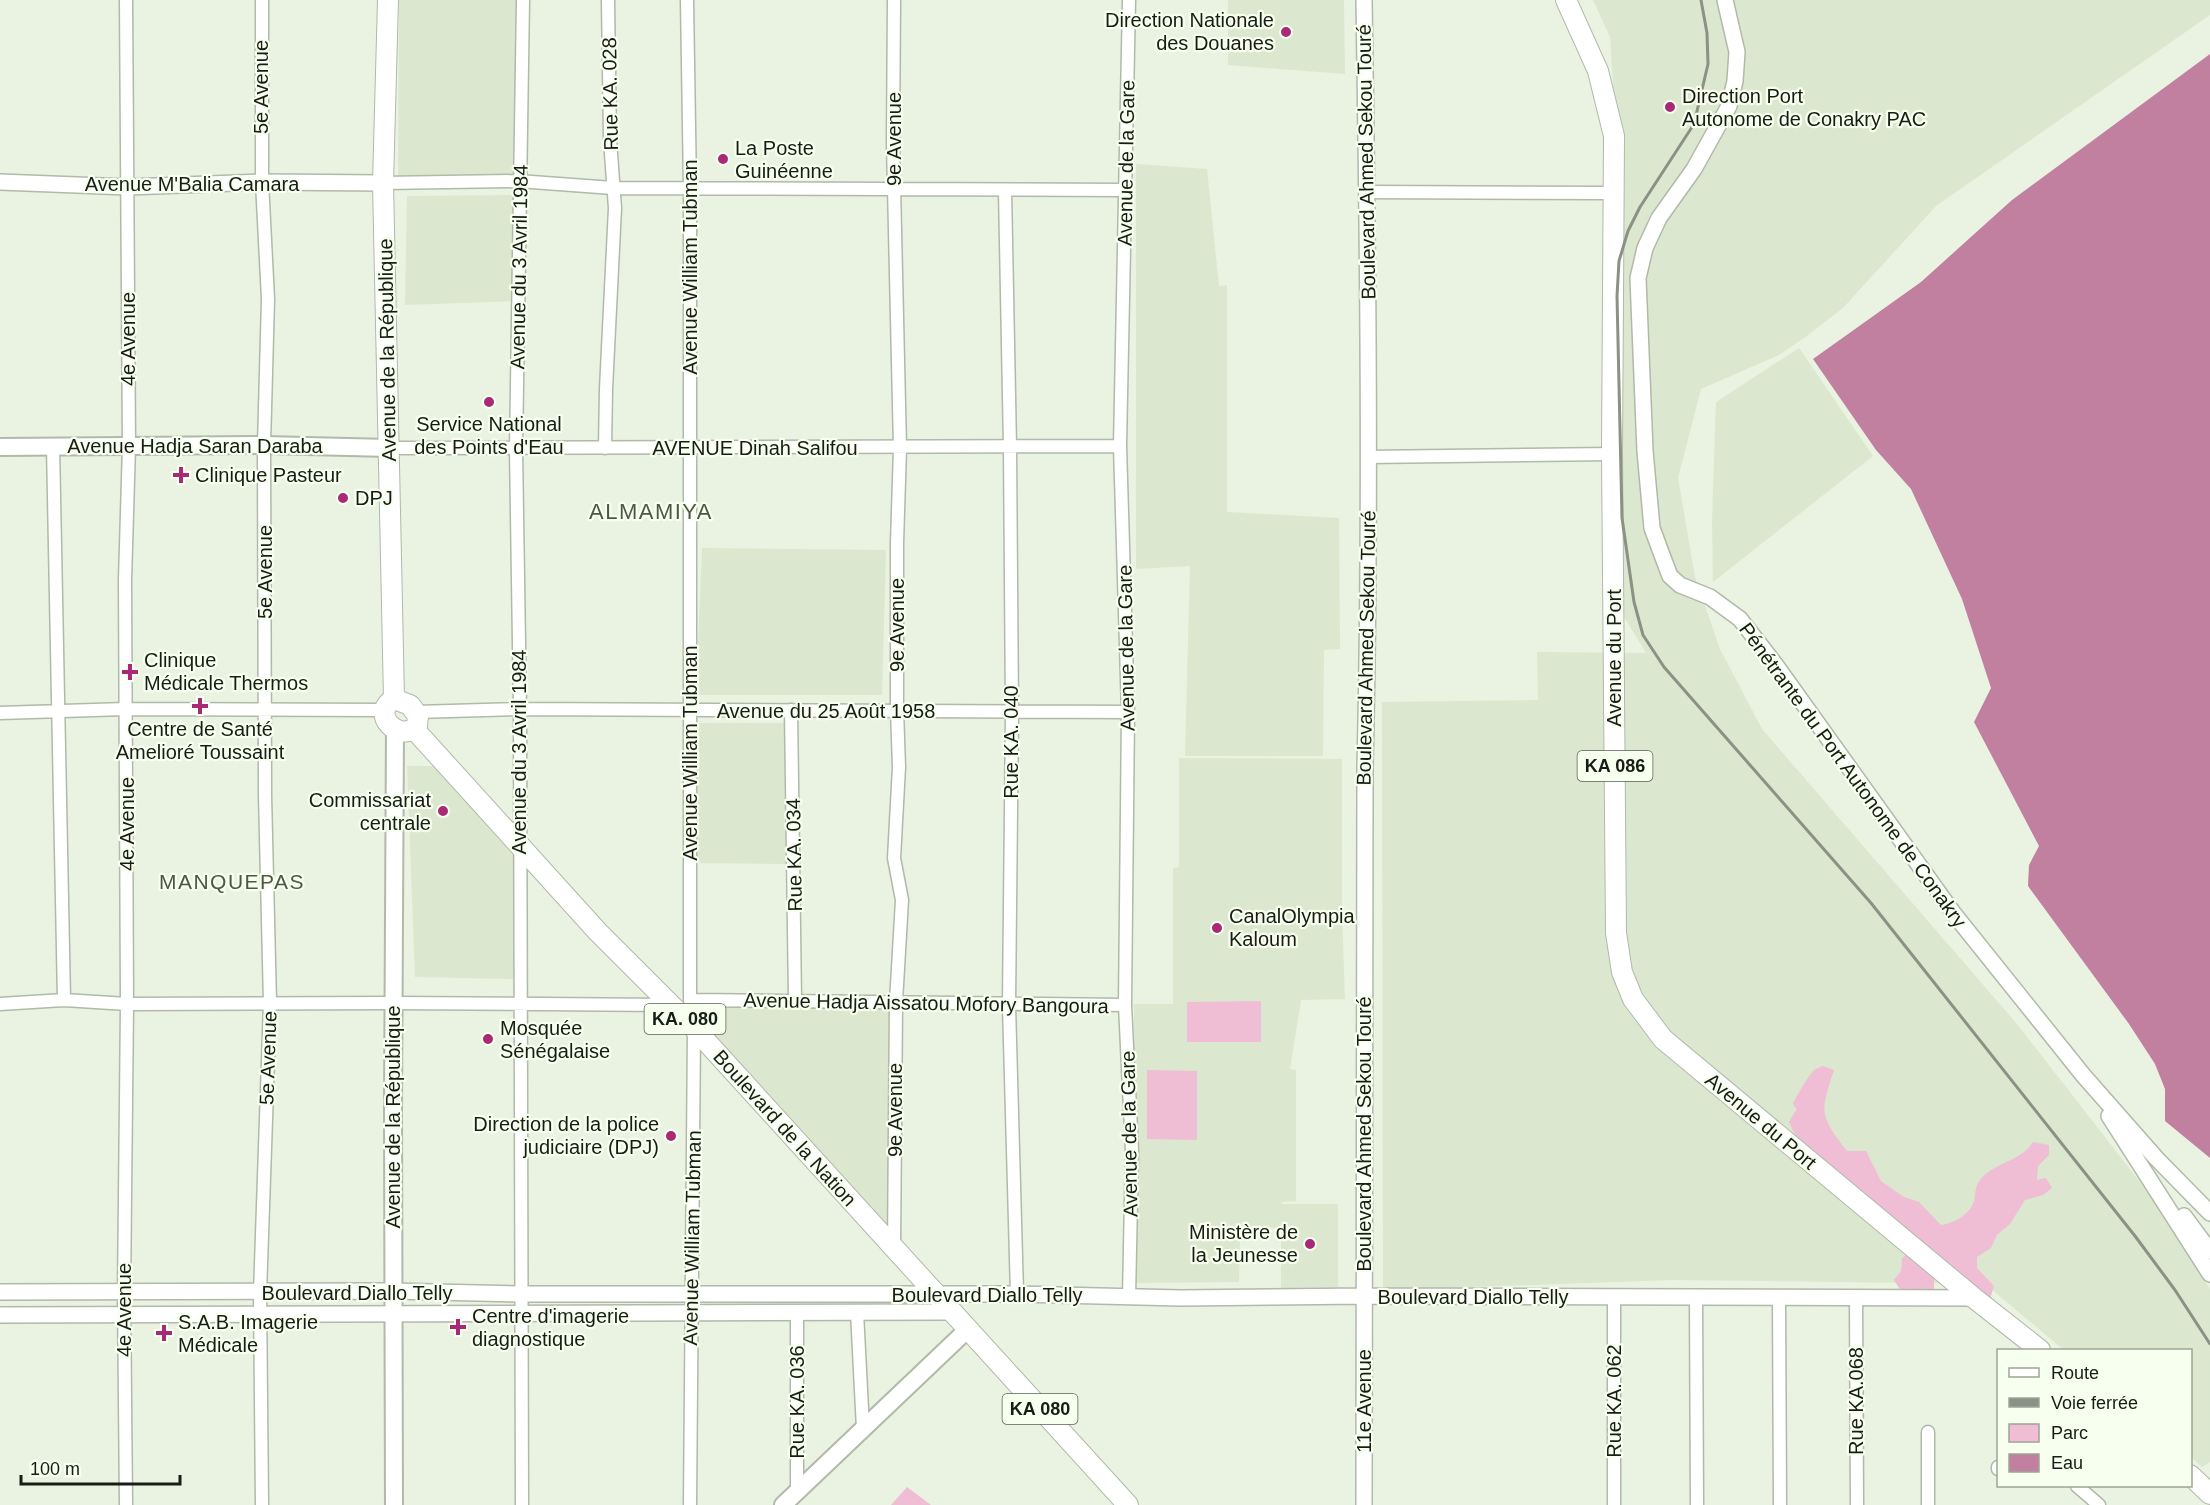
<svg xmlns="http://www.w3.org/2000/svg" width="2210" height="1505" font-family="Arial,sans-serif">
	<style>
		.built { fill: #dce7cf }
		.green { fill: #efbed5 }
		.water { fill: #c180a0 }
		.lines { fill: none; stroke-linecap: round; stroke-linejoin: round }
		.minor-casing { stroke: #b1b9a9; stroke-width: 15 }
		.tertiary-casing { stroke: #b1b9a9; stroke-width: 18 }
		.secondary-casing { stroke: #b1b9a9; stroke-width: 20 }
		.primary-casing { stroke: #b1b9a9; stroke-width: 22 }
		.minor { stroke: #fff; stroke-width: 12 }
		.tertiary { stroke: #fff; stroke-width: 15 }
		.secondary { stroke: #fff; stroke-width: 16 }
		.primary { stroke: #fff; stroke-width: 20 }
		.rail { stroke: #8b9185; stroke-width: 3 }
		.poi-dot { fill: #a92977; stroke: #f7ffee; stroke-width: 2 }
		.labels { text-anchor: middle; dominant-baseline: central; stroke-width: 4.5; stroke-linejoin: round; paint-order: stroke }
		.shield { fill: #f7ffee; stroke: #5c6057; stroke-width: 1.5 }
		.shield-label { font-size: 18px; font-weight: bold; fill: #191c16 }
		.poi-label { font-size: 20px; fill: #191c16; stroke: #f7ffee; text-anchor: start }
		.street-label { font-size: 20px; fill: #191c16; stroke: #f7ffee }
		.neighbourhood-label { font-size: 21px; letter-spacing: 1.5px; fill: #4f5648; stroke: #f7ffee }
		.quarter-label { font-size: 22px; letter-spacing: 1.5px; fill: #4f5648; stroke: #f7ffee }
	</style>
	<rect width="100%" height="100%" fill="#eaf2e1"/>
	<!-- built -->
	<path class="built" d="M399,0H518L517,180L398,179Z
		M1228,0H1344L1345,74L1228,65Z
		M1593,0H2210V15L1936,206L1843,308L1804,338L1779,355L1701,389L1678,478L1695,577L1720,649L1762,729L2017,1024L2147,1191L2210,1289V1462L2202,1467L2191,1457L2190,1350H2064L1985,1284L1673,1280L1383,1290L1382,702L1538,700L1537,652L1646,653L1623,615L1621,198L1610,37Z
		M1136,164L1207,169L1219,286L1227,285V512L1339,518L1340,649L1324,650L1323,756H1185L1190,566L1136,569Z
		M515,195L514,301L405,305L407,196Z
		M1799,348L1873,456L1713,582L1712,521L1716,402Z
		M702,548L886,550L882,695H696Z
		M697,723H787L789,864L696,863Z
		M1179,758L1342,759V913L1345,999L1301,1000L1290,1069L1296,1070V1201L1282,1202V1204H1338V1287L1281,1288V1227L1240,1232L1239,1282L1134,1283V1004H1173V868L1179,867Z
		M407,766H437L516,857L514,872L515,979L415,977Z
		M693,1003L890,1010L888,1233L704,1036Z"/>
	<!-- green -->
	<path class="green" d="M1261,1001V1042H1187V1002Z
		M1823,1066L1834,1070C1820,1113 1819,1114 1847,1151H1866L1881,1181L1904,1197L1919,1202L1941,1225C1952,1224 1966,1216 1972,1206C1976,1200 1974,1190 1978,1183C1992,1161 2019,1164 2033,1142L2049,1145V1155L2038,1166L2037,1180L2046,1178L2052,1188L2043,1195L2025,1200L2010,1224L1997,1235L1991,1248L1977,1257V1268L1994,1286L1990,1299L1934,1276V1289L1919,1292L1901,1291L1894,1280L1901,1271L1902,1258L1909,1253L1800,1145L1789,1122L1794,1113L1797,1110L1793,1104C1794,1100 1810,1073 1814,1070C1817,1068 1820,1067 1823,1066Z
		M1147,1070L1197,1071V1140L1147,1139Z
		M907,1487L931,1505H891Z"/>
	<!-- water -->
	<path class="water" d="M2210,54V1158L2165,1121V1089L2155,1064L2129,1024L2028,886L2029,865L2039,846L1974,722L1991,688L1962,599L1911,489L1876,450L1813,359L1921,282L2012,200Z"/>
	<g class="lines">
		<defs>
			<path id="minor" d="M262,0V182L268,299L264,445L265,795L270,1003L260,1293L262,1505
				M687,0L690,189V1000L694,1028L690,1505
				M894,0L893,143L900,448L897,543V710L899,767L894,858L902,900L896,1002L894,1249
				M383,183L518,181L613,188L1126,190
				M1005,190L1010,447L1012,712L1009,1005L1017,1294
				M1367,192L1615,193
				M53,446L64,1000
				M390,448L1120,446
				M605,448L606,389L615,208L610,140L608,0
				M1368,457L1612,454
				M791,710L795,1001
				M416,712L520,709L1128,712
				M0,713L125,709L384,710
				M690,1000L1125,1005
				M0,1004L64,1000L127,1004L393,1003L669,1005
				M1129,1297L1132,1151L1125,1005L1128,712L1120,446L1129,0
				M1779,1297L1780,1505
				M1856,1297L1857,1505
				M1614,1298V1505
				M1696,1298L1697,1505
				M857,1312L863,1429
				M1998,1469V1467
				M2077,1486L2099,1505
				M797,1493V1312
				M126,1505L124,1293L127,1004L125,580L129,446L126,0
				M522,1505L520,709L516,449L523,0
				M1928,1505V1432"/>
			<path id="tertiary" d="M1364,0C1368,256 1371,512 1365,767L1364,1505
				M1725,0L1737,52L1735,81L1729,106L1694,169L1659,218L1645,248L1638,278L1645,451L1652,528L1662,555L1670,576L1680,585L1710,597L1740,619L1775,664L1954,914L2083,1075L2156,1158L2210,1213
				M0,182L128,187L262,182L383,183
				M2109,1116L2210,1274
				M2184,1216L2210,1251
				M0,1292L392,1291L521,1294H1017L1181,1298L1364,1296L1974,1298
				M0,1315L953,1312"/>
			<path id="secondary" d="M0,447L264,445L390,448
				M394,1505L393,1108L395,730
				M783,1505L968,1329"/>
			<path id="primary" d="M388,0L383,183L394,699
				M1566,0L1598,71L1614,136L1612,454L1616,933L1622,972L1633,999L1663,1039L1974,1298L2040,1350
				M394,699L410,705L418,716L417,726C399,744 369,713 394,699Z
				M414,729L598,932L694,1028L1128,1505
				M2190,1475L2210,1494"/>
		</defs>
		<!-- minor casing -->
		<use href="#minor" class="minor-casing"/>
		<!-- tertiary casing -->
		<use href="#tertiary" class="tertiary-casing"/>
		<!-- secondary casing -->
		<use href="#secondary" class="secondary-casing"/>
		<!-- primary casing -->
		<use href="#primary" class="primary-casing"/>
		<!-- minor -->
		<use href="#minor" class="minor"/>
		<!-- tertiary -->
		<use href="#tertiary" class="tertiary"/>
		<!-- secondary -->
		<use href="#secondary" class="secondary"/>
		<!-- primary -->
		<use href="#primary" class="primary"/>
		<!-- rail -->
		<path class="rail" d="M1701,0L1707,33L1708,64L1694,124L1640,207L1628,231L1619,261L1617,296L1622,518L1634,602L1643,635L1664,667L1871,903L2135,1236L2175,1290L2210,1344"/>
	</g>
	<!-- markers -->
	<g class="poi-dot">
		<circle cx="1286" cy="32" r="6"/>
		<circle cx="1670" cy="107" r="6"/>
		<circle cx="723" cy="159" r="6"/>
		<circle cx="489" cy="402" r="6"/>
		<path d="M178 466h6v6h6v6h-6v6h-6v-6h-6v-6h6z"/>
		<circle cx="343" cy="498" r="6"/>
		<path d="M127 663h6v6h6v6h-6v6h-6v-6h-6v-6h6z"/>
		<path d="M197 697h6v6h6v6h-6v6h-6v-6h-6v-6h6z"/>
		<circle cx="443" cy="811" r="6"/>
		<circle cx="1217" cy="928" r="6"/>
		<circle cx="488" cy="1039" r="6"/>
		<circle cx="671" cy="1136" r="6"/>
		<circle cx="1310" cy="1244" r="6"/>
		<path d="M455 1318h6v6h6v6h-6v6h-6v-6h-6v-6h6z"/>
		<path d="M161 1324h6v6h6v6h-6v6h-6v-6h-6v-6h6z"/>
	</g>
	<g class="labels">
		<!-- shield labels -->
		<g class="shield">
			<rect x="1577.5" y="751" width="75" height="30" rx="4.5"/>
			<rect x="644.5" y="1004" width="81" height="30" rx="4.5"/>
			<rect x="1002.5" y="1394" width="75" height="30" rx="4.5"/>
		</g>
		<g class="shield-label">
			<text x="1615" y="766">KA 086</text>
			<text x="685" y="1019">KA. 080</text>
			<text x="1040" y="1409">KA 080</text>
		</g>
		<!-- poi labels -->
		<g class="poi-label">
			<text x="1274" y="20" text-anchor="end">Direction Nationale<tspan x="1274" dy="23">des Douanes</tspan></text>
			<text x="1682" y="96">Direction Port<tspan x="1682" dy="23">Autonome de Conakry PAC</tspan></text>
			<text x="735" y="148">La Poste<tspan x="735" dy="23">Guinéenne</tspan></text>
			<text x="489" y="424" text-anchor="middle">Service National<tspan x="489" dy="23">des Points d'Eau</tspan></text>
			<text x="195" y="475">Clinique Pasteur</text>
			<text x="355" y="498">DPJ</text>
			<text x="144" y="660">Clinique<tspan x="144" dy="23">Médicale Thermos</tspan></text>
			<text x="200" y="729" text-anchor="middle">Centre de Santé<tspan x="200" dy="23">Amelioré Toussaint</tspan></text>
			<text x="431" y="800" text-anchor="end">Commissariat<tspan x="431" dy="23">centrale</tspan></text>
			<text x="1229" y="916">CanalOlympia<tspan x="1229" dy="23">Kaloum</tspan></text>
			<text x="500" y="1028">Mosquée<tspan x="500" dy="23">Sénégalaise</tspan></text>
			<text x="659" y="1124" text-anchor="end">Direction de la police<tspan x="659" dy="23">judiciaire (DPJ)</tspan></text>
			<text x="1298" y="1232" text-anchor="end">Ministère de<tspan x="1298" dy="23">la Jeunesse</tspan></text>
			<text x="472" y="1316">Centre d'imagerie<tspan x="472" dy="23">diagnostique</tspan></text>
			<text x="178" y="1322">S.A.B. Imagerie<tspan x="178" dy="23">Médicale</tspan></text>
		</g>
		<!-- street labels -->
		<g class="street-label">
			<text transform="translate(261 87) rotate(-90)">5e Avenue</text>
			<text transform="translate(610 94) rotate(-91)">Rue KA. 028</text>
			<text transform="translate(894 139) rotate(-90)">9e Avenue</text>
			<text transform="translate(1366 162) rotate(-91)">Boulevard Ahmed Sekou Touré</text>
			<text transform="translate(1126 163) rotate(-89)">Avenue de la Gare</text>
			<text x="192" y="184">Avenue M'Balia Camara</text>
			<text transform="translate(519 267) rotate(-89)">Avenue du 3 Avril 1984</text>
			<text transform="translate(690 267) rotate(-90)">Avenue William Tubman</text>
			<text transform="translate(128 339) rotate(-90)">4e Avenue</text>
			<text transform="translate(387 350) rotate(-91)">Avenue de la République</text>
			<text x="195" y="446">Avenue Hadja Saran Daraba</text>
			<text x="755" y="448">AVENUE Dinah Salifou</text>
			<text transform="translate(265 572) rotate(-90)">5e Avenue</text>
			<text transform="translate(897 625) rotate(-90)">9e Avenue</text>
			<text transform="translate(1126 648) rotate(-91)">Avenue de la Gare</text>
			<text transform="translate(1366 648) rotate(-89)">Boulevard Ahmed Sekou Touré</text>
			<text transform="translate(1614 658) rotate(-90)">Avenue du Port</text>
			<text x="826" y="711">Avenue du 25 Août 1958</text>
			<text transform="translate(1011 742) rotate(-90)">Rue KA. 040</text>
			<text transform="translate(519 752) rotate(-90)">Avenue du 3 Avril 1984</text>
			<text transform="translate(690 753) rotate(-90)">Avenue William Tubman</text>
			<text transform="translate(1853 775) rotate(54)">Pénétrante du Port Autonome de Conakry</text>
			<text transform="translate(127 824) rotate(-90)">4e Avenue</text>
			<text transform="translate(794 855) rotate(-91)">Rue KA. 034</text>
			<text transform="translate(926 1003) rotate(1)">Avenue Hadja Aissatou Mofory Bangoura</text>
			<text transform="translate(268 1058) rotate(-88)">5e Avenue</text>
			<text transform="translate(895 1110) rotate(-90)">9e Avenue</text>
			<text transform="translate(393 1117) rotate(-90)">Avenue de la République</text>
			<text transform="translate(1761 1121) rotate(40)">Avenue du Port</text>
			<text transform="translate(785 1128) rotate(48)">Boulevard de la Nation</text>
			<text transform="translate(1129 1134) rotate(-91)">Avenue de la Gare</text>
			<text transform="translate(1364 1134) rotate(-90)">Boulevard Ahmed Sekou Touré</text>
			<text transform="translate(692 1238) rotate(-89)">Avenue William Tubman</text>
			<text x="357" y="1293">Boulevard Diallo Telly</text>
			<text x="987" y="1295">Boulevard Diallo Telly</text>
			<text x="1473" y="1297">Boulevard Diallo Telly</text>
			<text transform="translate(124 1310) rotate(-90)">4e Avenue</text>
			<text transform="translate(1364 1401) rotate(-90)">11e Avenue</text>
			<text transform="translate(1614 1401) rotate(-90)">Rue KA. 062</text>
			<text transform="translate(1856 1401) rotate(-90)">Rue KA.068</text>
			<text transform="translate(797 1402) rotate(-90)">Rue KA. 036</text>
		</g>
		<!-- neighbourhood labels -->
		<g class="neighbourhood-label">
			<text x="232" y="881">MANQUEPAS</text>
		</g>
		<!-- quarter labels -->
		<g class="quarter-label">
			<text x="651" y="511">ALMAMIYA</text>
		</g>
	</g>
	<!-- legend -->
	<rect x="1997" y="1349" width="195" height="138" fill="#f7ffee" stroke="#9ea498" stroke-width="1.5"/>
	<rect x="2009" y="1368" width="30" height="9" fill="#ffffff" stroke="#9ea498" stroke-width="1.5"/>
	<text x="2051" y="1379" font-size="18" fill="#191c16">Route</text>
	<rect x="2009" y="1398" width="30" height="9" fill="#8b9185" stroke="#9ea498" stroke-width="1.5"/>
	<text x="2051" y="1409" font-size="18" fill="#191c16">Voie ferrée</text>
	<rect x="2009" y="1424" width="30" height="18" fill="#efbed5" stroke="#9ea498" stroke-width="1.5"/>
	<text x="2051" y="1439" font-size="18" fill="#191c16">Parc</text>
	<rect x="2009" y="1454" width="30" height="18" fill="#c180a0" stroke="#9ea498" stroke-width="1.5"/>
	<text x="2051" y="1469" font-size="18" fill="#191c16">Eau</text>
	<!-- scale -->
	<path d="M21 1475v9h159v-9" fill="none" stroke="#191c16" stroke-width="3"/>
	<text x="30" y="1475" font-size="18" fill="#191c16" stroke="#f7ffee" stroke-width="4.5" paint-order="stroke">100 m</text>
</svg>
